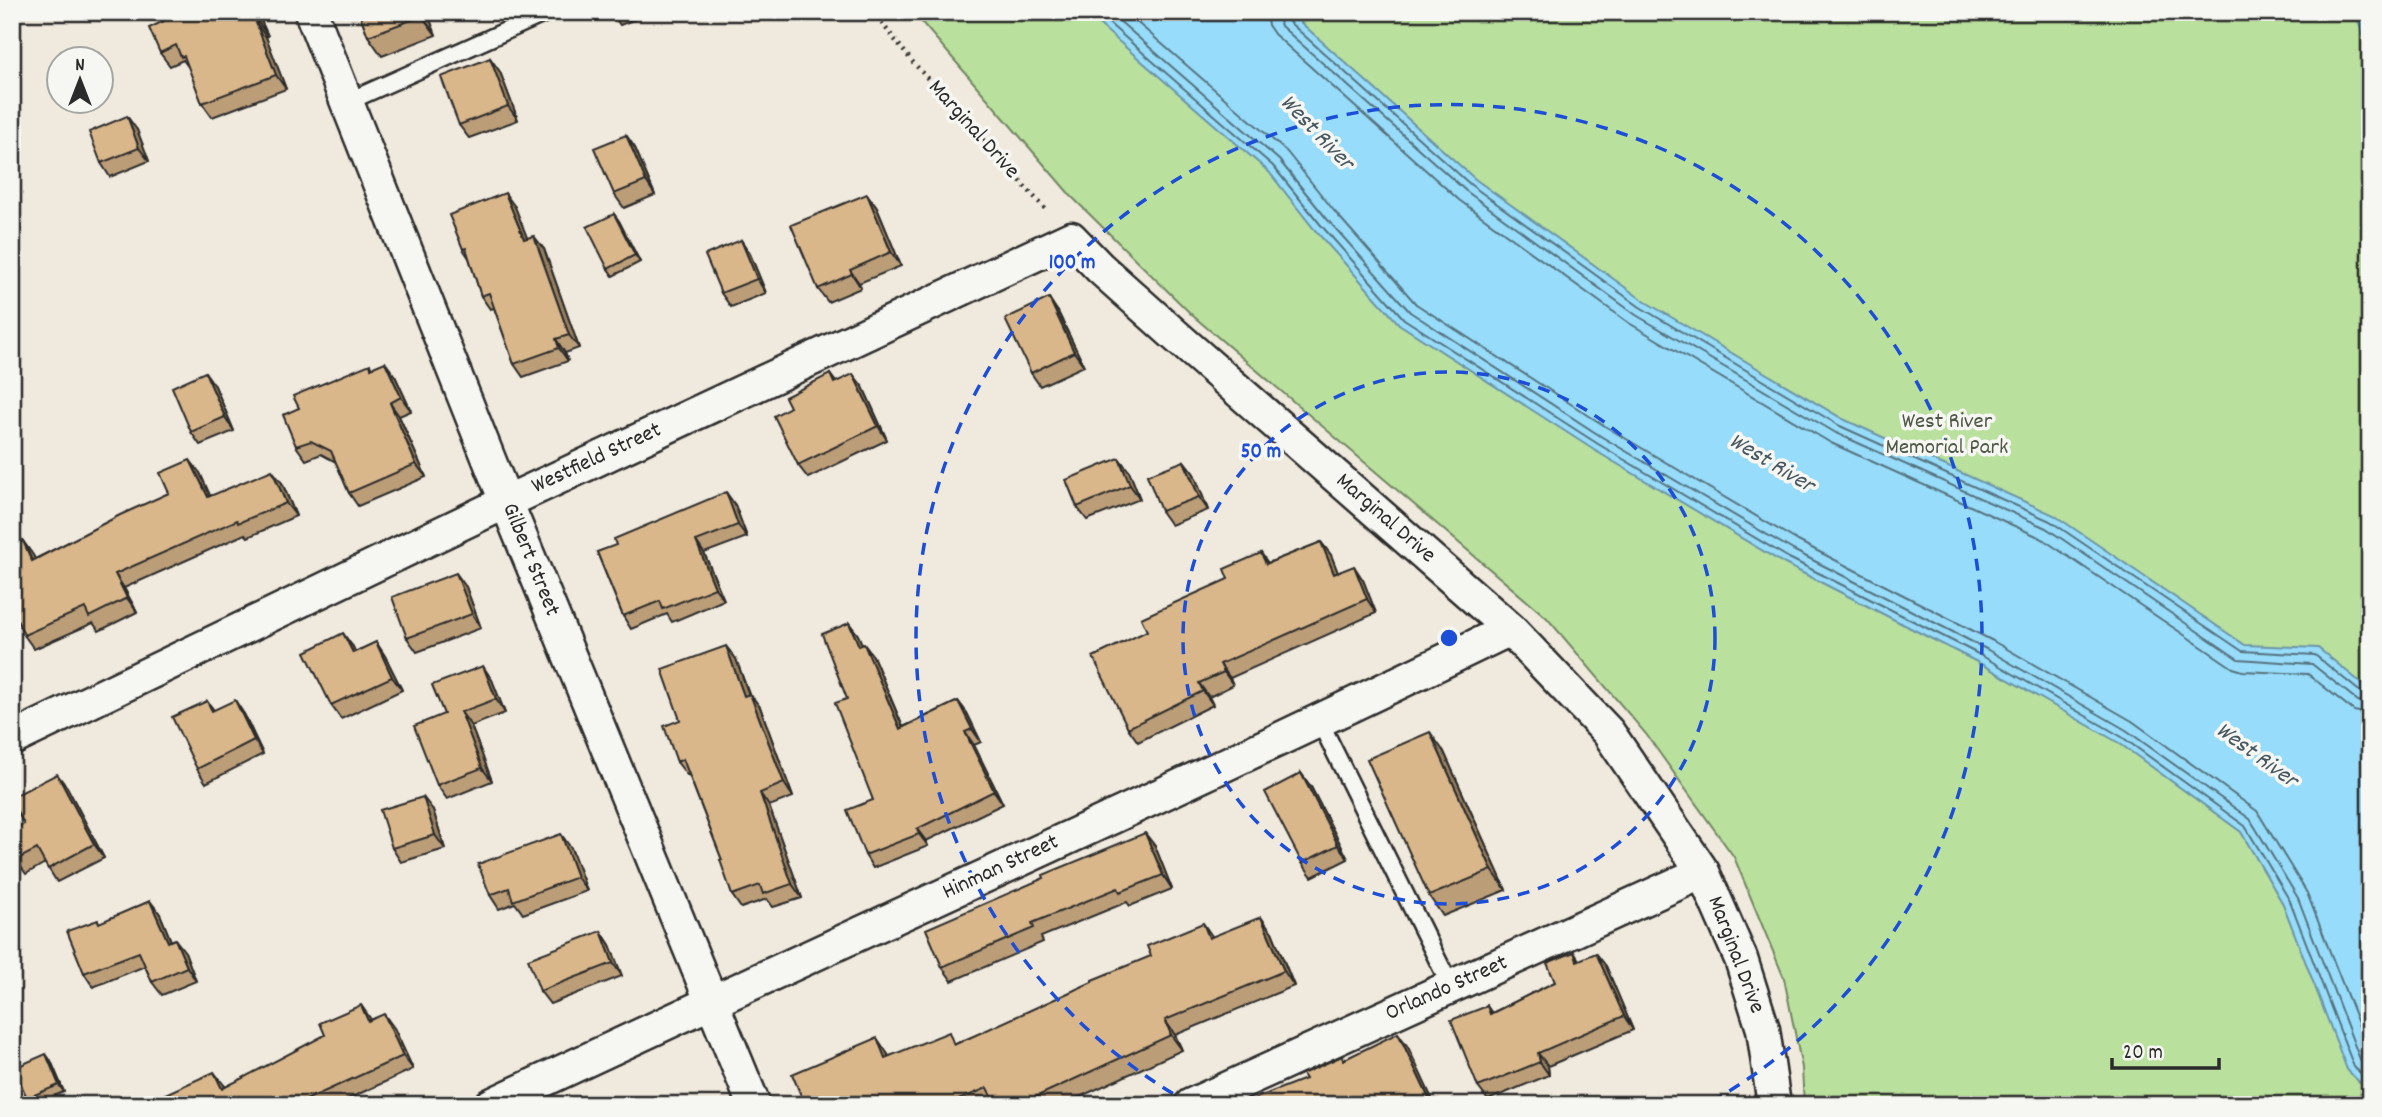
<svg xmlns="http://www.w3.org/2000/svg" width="2382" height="1117" font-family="Dekko,sans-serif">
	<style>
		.green { fill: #b9e09c; stroke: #728664; stroke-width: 2 }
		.water { fill: #97dcfa; stroke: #6c95a7; stroke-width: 2 }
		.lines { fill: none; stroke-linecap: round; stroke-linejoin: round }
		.shore { stroke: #56727e; stroke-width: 2 }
		.service-casing { stroke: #2b2b2b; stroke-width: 21 }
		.minor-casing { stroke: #2b2b2b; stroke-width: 37 }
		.path { stroke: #2b2b2b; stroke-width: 4.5; stroke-dasharray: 2 5; stroke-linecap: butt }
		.service { stroke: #f6f6f2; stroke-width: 16 }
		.minor { stroke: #f6f6f2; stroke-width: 32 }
		.wall { fill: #bb9d78; stroke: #2b2b2b; stroke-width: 2 }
		.shaded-wall { fill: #988061; stroke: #2b2b2b; stroke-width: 2 }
		.building { fill: #d9b78b; stroke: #2b2b2b; stroke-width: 2 }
		.ring { fill: none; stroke: #1d4ed8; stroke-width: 3.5; stroke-dasharray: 12 9 }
		.labels { text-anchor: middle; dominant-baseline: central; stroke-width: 7; stroke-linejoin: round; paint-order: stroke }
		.street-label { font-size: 23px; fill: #2b2b2b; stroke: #f6f6f2 }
		.park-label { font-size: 23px; fill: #4e5847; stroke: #f6f6f2 }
		.water-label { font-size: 24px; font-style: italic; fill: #46575f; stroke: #f6f6f2 }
		.centre { fill: #1d4ed8; stroke: #f6f6f2; stroke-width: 3.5 }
		.ring-label { font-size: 21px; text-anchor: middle; font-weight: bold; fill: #1d4ed8; stroke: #f6f6f2; stroke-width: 7; stroke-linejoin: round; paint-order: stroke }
	</style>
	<rect width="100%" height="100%" fill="#f0e9dd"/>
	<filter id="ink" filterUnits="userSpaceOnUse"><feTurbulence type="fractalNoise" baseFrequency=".0143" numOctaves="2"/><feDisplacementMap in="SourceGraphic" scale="14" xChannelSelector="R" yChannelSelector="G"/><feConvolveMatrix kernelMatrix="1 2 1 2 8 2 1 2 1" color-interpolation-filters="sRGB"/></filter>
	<g filter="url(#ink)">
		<!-- green -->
		<path class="green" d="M913,12H2370V1105H1804L1802,1068L1784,978L1734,857L1646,734L1547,618L1192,315L1071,196Z"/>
		<!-- water -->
		<path class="water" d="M1085,12H1289L1475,179L1644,301L1843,419L2054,515L2245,645L2318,648L2370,690V1091L2348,1072L2283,904L2241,832L2119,743L1981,664L1785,564L1594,450L1399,324L1314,229L1269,172Z
			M2355,12H2370V56Z"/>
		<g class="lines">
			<!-- shore -->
			<path class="shore" d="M1096,12L1273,166L1320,224L1404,319L1598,444L1789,558L1984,657L2122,737L2245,826L2290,901L2354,1067L2370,1082
				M1109,12L1279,160L1327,219L1410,312L1602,437L1793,550L1988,650L2126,730L2250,819L2298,898L2361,1062L2370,1070
				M1125,12L1287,152L1335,212L1416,304L1608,428L1798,541L1993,641L2132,721L2257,811L2307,893L2370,1054
				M1265,12L1268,25L1274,34L1459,200L1629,323L1831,443L2041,538L2233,668L2243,671L2308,674L2354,711L2370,714
				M1276,12L1281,26L1466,191L1636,315L1836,433L2046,528L2238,659L2312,664L2358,701L2370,704
				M1285,12L1288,21L1471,185L1640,307L1840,426L2050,521L2242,651L2315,655L2363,694L2370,695"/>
			<defs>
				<path id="service" d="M347,102L548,12
					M1320,722L1451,987"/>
				<path id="minor" d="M311,12L494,472L754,1105
					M12,739L506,502L1071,238L1100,268L1176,336L1510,629L1608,732L1703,872L1741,959L1763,1029L1774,1105
					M491,1105C830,945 1173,793 1510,629
					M1191,1105L1703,872"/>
			</defs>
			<!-- service casing -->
			<use href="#service" class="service-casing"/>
			<!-- minor casing -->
			<use href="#minor" class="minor-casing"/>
			<!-- path -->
			<path class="path" d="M873,12L911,60L1047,211"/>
			<!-- service -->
			<use href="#service" class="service"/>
			<!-- minor -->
			<use href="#minor" class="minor"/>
		</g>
		<!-- wall -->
		<path class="wall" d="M160,12H257L268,36L266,37L286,89L212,117L202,103L189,68L183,60L170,66L160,53L164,21Z
			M359,12H427L436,35L382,56L368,36Z
			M611,12H654L620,25Z
			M490,58L500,72L518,120L469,138L459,125Z
			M137,130L149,161L110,177L101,163Z
			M626,135L635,148L655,195L624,208L614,194Z
			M867,194L877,208L901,266L859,283L861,288L828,302L818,289Z
			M515,207L527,238L544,249L579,348L565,353L568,361L523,377L514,364L494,308L490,309L481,296L469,258L463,249Z
			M614,214L619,221L640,262L613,276L608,269Z
			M741,240L750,254L766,293L731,307L721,293Z
			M1058,312L1084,366L1040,386L1031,373Z
			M372,367L395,376L411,411L399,416L426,477L358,506L349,493L336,462L321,454L306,460L296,446L299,408Z
			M830,374L836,382L863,387L887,440L808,478L798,465L790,407Z
			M215,386L234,431L200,445L191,432Z
			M1184,461L1194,474L1208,510L1171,525L1161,511Z
			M1129,471L1140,499L1087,520L1077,507Z
			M200,473L210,496L282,483L296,516L248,537L245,534L124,588L137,612L99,631L93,623L34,649L24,635L23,541L35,559L169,493Z
			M735,505L747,537L704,553L724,600L672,622L667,614L631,629L623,616L597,552Z
			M1321,542L1331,555L1338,573L1363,580L1376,613L1230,678L1233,685L1209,697L1213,705L1138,742L1128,728L1147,631L1228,579L1261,553L1268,563Z
			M466,587L481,628L417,652L407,638Z
			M849,623L858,635L862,645L873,656L903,727L958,701L967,713L981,742L974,745L1003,804L926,841L928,846L873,868L865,855L873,800L847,699Z
			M376,642L385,656L402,690L341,719L331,705L353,647L355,652Z
			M736,659L749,694H750L760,707L793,797L769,806L802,898L773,907L767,899L741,908L732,895L722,860L689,775H687L677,762L680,720Z
			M492,680L505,713L471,726L492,781L447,799L437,785L444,714Z
			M207,701L214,710L244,714L263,754L206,783L197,769Z
			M1444,752L1506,890L1443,916L1429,896Z
			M1301,773L1311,787L1348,859L1312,877L1302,863Z
			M67,787L104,858L57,882L45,863L26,874L16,860L24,824Z
			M433,810L445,849L401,862L392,848Z
			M1155,846L1172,889L1130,906L1127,902L1041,937L1043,942L952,981L942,967Z
			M571,848L587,891L523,914L515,903L499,909L490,895Z
			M150,901L160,914L171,941L185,952L196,981L162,995L152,982L145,966L93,987L84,973L100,923Z
			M601,931L610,945L622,976L550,1004L540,991Z
			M1272,932L1294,986L1175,1035L1182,1050L1062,1105H805L887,1053L889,1056L957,1043L1212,937Z
			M1574,952L1579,960L1606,966L1633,1030L1548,1066L1549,1075L1488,1100L1478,1087L1487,1006L1492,1013L1555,982Z
			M371,1020L394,1028L413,1069L335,1105H141L224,1085L225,1087Z
			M51,1061L64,1092L31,1105L27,1098Z"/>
		<!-- shaded-wall -->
		<path class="shaded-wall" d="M253,12H257L268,36L258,22Z
			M421,12H427L436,35L422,16Z
			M256,23L266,37L286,89L276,75Z
			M490,58L500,72L518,120L508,106Z
			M127,116L137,130L149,161L139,148Z
			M626,135L635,148L655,195L646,181Z
			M505,193L515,207L533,253L524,239Z
			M867,194L877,208L901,266L891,252Z
			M614,214L619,221L640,262L635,255Z
			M534,236L544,249L579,348L569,335Z
			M741,240L750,254L766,293L757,279Z
			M850,270L859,283L861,288L852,274Z
			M1049,298L1058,312L1084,366L1074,352Z
			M556,339L565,353L568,361L559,348Z
			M385,362L395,376L411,411L401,397Z
			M205,372L215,386L234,431L225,417Z
			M853,374L863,387L887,440L878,426Z
			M390,403L399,416L426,477L416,464Z
			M1119,458L1129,471L1140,499L1130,485Z
			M190,460L200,473L217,511L208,497Z
			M1184,461L1194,474L1208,510L1199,497Z
			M272,470L282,483L296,516L286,503Z
			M726,492L735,505L747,537L738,525Z
			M23,541L33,555L42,574L32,561Z
			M696,541L704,553L724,600L715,588Z
			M1321,542L1331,555L1344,588L1334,574Z
			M1354,566L1363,580L1376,613L1367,599Z
			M456,573L466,587L481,628L472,614Z
			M115,574L124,588L137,612L127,598Z
			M849,623L858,635L868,658L859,646Z
			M343,633L353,647L363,667L353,653Z
			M376,642L385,656L402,690L392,677Z
			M864,644L873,656L909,742L900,729Z
			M726,646L736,659L754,709L744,696Z
			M1220,664L1230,678L1233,685L1224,672Z
			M483,666L492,680L505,713L496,699Z
			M1199,683L1209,697L1213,705L1203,691Z
			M750,694L760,707L793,797L784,783Z
			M235,700L244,714L263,754L254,740Z
			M958,701L967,713L981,742L972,729Z
			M461,712L471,726L492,781L482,768Z
			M965,732L974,745L1003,804L994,791Z
			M1430,732L1444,752L1506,890L1492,870Z
			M1301,773L1311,787L1348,859L1338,845Z
			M57,774L67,787L104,858L94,844Z
			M760,793L769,806L802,898L792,884Z
			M423,797L433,810L445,849L435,835Z
			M917,829L926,841L928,846L919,834Z
			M1145,833L1155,846L1172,889L1163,875Z
			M561,834L571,848L587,891L577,877Z
			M150,901L160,914L177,956L168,942Z
			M1261,917L1272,932L1294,986L1284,971Z
			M1203,923L1214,939L1209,938Z
			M601,931L610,945L622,976L613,963Z
			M175,939L185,952L196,981L187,967Z
			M1596,953L1606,966L1633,1030L1624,1016Z
			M361,1005L370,1018L378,1035L368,1021Z
			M384,1014L394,1028L413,1069L403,1056Z
			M1165,1020L1175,1035L1182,1050L1171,1035Z
			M1398,1033L1408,1047L1435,1105H1432Z
			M877,1038L887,1053L896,1073L885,1058Z
			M1538,1053L1548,1066L1549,1075L1540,1062Z
			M46,1054L51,1061L64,1092L59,1085Z
			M214,1072L224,1085L232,1103L222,1089Z"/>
		<!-- building -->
		<path class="building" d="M160,12H253L258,22L256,23L276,75L202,103L184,56L181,57L176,45L160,53L149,28L164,21Z
			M359,12H421L422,16L368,36Z
			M490,58L508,106L459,125L441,77Z
			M127,116L139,148L101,163L89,132Z
			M626,135L646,181L614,194L594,148Z
			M505,193L524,239L534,236L569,335L556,339L559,348L514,364L489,293L481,296L466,248L463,249L449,215Z
			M867,194L891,252L850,270L852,274L818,289L791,225Z
			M614,214L635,255L608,269L587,227Z
			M741,240L757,279L721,293L705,255Z
			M1049,298L1074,352L1031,373L1005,319Z
			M385,362L401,397L390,403L416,464L349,493L331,451L311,441L296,446L283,415L299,408L293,396L370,364L371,368Z
			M205,372L225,417L191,432L172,387Z
			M830,374L834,383L853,374L878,426L798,465L774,416L790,407L785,397Z
			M1119,458L1130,485L1077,507L1066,480Z
			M190,460L208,497L272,470L286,503L238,523L237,520L115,574L127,598L89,617L85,608L24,635L12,609V546L23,541L32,561L120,515L169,493L160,473Z
			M1184,461L1199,497L1161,511L1147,475Z
			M726,492L738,525L696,541L715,588L663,609L660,601L623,616L597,552L616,545L614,539Z
			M1321,542L1334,574L1354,566L1367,599L1220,664L1224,672L1199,683L1203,691L1128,728L1093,657L1147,631L1141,618L1228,579L1224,569L1261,553L1266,564Z
			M456,573L472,614L407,638L392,597Z
			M849,623L859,646L864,644L900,729L958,701L972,729L965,732L994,791L917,829L919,834L865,855L847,810L873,800L835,703L847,699L822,634Z
			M343,633L353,653L376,642L392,677L331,705L305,652Z
			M726,646L744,696L750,694L784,783L760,793L792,884L763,894L760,885L732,895L720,860H722L683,759L677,762L664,726L680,720L662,669Z
			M483,666L496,699L461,712L482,768L437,785L414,726L444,714L432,685Z
			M235,700L254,740L197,769L172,717L207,701L212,711Z
			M1430,732L1492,870L1429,896L1367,759Z
			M1301,773L1338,845L1302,863L1265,792Z
			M57,774L94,844L48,869L37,849L16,860L12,852V830L24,824L12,802V797Z
			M423,797L435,835L392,848L380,810Z
			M1145,833L1163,875L1120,892L1118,888L1032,923L1034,928L942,967L926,929L1044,878L1043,875Z
			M561,834L577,877L513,901L509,888L490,895L478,864Z
			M150,901L168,942L175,939L187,967L152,982L139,952L84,973L67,931L98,920L99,923Z
			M1261,917L1284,971L1165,1020L1171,1035L1018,1105H996L987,1088L946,1105H805L792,1074L877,1038L885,1058L949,1032L954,1045L1092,982V980L1151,956L1147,946L1203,923L1209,938Z
			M601,931L613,963L540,991L528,959Z
			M1574,952L1577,961L1596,953L1624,1016L1538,1053L1540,1062L1478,1087L1451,1020L1487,1006L1490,1014L1555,982L1547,963Z
			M361,1005L368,1021L384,1014L403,1056L299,1103L300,1105H141L214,1072L222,1089L325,1035L320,1023Z
			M1398,1033L1432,1105H1238L1305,1079L1302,1074L1342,1056L1343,1060Z
			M46,1054L59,1085L27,1098L14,1068Z"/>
	</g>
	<!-- distance rings -->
	<g class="ring">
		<circle cx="1449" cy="638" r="266"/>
		<path d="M1191 1104A533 533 0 1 1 1707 1104"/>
	</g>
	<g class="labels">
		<!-- street labels -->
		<g class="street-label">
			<text transform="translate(973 130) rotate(48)">Marginal Drive</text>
			<text transform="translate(597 459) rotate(-25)">Westfield Street</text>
			<text transform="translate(1385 519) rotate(41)">Marginal Drive</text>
			<text transform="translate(530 560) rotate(68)">Gilbert Street</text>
			<text transform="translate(1001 868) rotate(-25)">Hinman Street</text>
			<text transform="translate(1735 955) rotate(69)">Marginal Drive</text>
			<text transform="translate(1447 989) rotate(-24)">Orlando Street</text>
		</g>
		<!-- park labels -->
		<g class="park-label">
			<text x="1947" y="422">West River<tspan x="1947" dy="26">Memorial Park</tspan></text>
		</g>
		<!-- water labels -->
		<g class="water-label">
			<text transform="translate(1316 133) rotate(46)">West River</text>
			<text transform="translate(1771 464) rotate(31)">West River</text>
			<text transform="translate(2256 756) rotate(36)">West River</text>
		</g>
	</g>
	<circle cx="1449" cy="638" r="10" class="centre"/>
	<g class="ring-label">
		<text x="1072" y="268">100 m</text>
		<text x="1261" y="457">50 m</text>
	</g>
	<!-- margin -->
	<rect width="2382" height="1117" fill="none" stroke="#f6f6f2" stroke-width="42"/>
	<rect x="21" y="21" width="2340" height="1075" fill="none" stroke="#2b2b2b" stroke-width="2.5" filter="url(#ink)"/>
	<!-- north arrow -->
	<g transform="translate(80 80)"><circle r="33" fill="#f6f6f2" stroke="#a5a5a2" stroke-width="2"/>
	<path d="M0-5L12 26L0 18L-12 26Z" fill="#2b2b2b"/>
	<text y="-10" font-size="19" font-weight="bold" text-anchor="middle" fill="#2b2b2b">N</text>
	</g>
	<!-- scale -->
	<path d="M2112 1058v10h107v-10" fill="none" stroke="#2b2b2b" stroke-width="3.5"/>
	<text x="2123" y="1058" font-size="21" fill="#2b2b2b" stroke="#f6f6f2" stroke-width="5" paint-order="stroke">20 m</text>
</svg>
